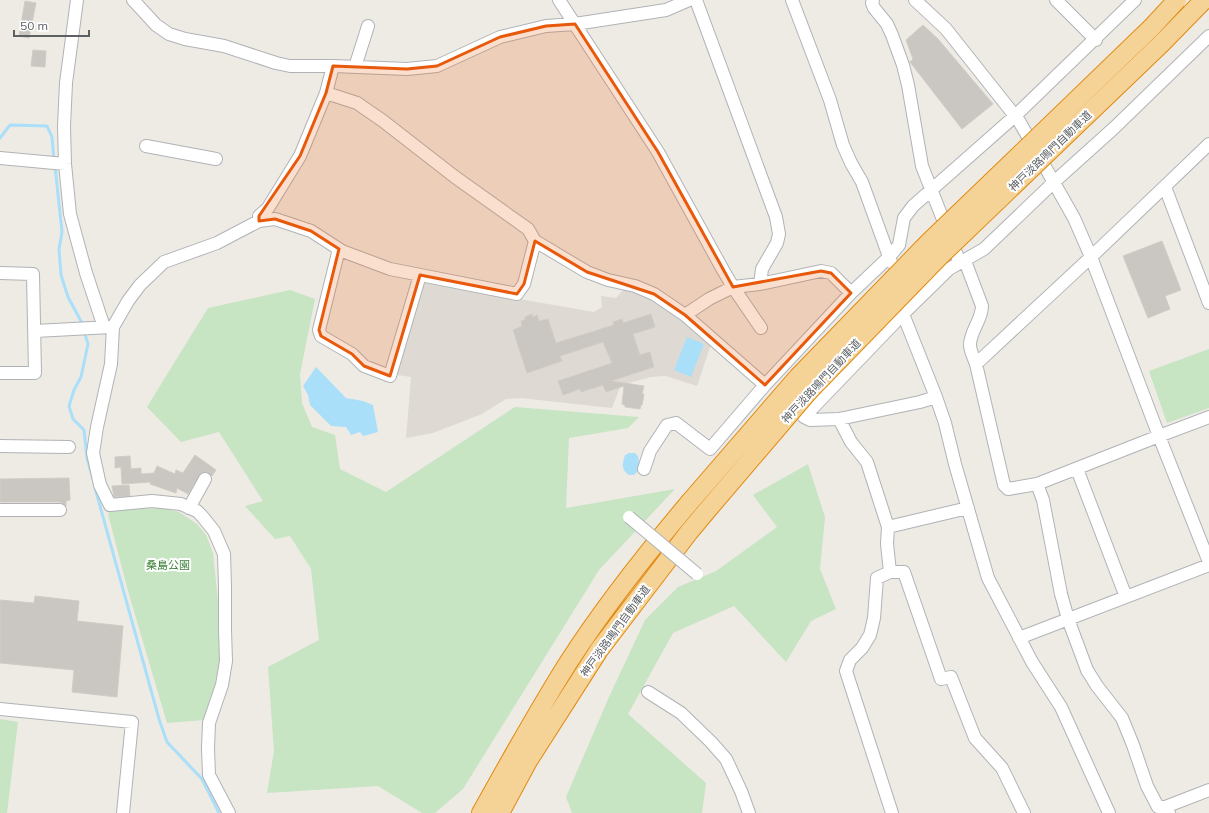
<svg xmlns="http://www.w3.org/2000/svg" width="1209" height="813" font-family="Mulish,'Noto Sans JP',sans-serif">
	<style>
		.education { fill: #dedad3 }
		.green { fill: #c7e4c3 }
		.water { fill: #aadff9 }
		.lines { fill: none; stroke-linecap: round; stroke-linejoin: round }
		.stream { stroke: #aadff9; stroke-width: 3 }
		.building { fill: #cac6c1; stroke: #d2ccc4 }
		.minor-casing { stroke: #b0b3b6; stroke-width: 14 }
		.highway-casing { stroke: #e28a11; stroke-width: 20 }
		.minor { stroke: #fff; stroke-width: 12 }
		.highway { stroke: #f5d295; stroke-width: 18 }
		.minor-bridge-casing { stroke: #b0b3b6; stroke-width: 14; stroke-linecap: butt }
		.highway-bridge-casing { stroke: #e28a11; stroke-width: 20; stroke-linecap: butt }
		.minor-bridge { stroke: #fff; stroke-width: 12 }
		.highway-bridge { stroke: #f5d295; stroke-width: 18 }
		.marked { fill: #e8590c; fill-opacity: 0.2; stroke: #e8590c; stroke-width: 3; stroke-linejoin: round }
		.labels { text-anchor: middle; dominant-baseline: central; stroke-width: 4; stroke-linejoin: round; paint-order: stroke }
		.street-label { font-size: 11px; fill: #5d6164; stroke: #fff }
		.park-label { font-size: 11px; fill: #40843c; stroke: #fff }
	</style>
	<rect width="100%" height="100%" fill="#eeebe5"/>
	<!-- education -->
	<path class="education" d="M422,282L594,312L602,307L601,296L616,298L625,288L659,302L692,328L711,344L697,386L666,376L651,377L621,385L612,408L520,398L506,399L482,414L433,433L406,438L411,377L397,375Z"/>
	<!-- green -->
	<path class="green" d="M290,290L315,299L300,374L302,403L312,427L335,435L340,469L386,492L515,407L639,417L628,428L569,438L566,508L675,489L599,570L463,789L435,813H422L378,786L267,793L274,751L268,667L319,640L311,569L290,536L275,539L245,506L263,501L219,432L181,442L147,407L208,308Z
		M1209,349V408L1167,423L1149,371Z
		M808,464L825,517L820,569L836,609L811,621L786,662L734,606L673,633L628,714L706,783L702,813H572L566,797L609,697L645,620L678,587L716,571L777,527L753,495Z
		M162,508L179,512L197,524L206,535L213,553L218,601L220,661L217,681L204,720L167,723L128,591L108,514L111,510Z
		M0,719L18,722L7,813H0Z"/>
	<!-- water -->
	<path class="water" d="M687,337L704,344L691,377L674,370Z
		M316,367L346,398L363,401L373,405L378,432L363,436L360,432L351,435L346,427L331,426L310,405L308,395L303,386Z
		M629,453H635L638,456L639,464L638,471L634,475H629C621,470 622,464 625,455Z"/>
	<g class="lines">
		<!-- stream -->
		<path class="stream" d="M0,138L10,125L47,126L52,137L54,161
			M55,166L62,232L59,249L61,275L68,297L83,325
			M84,331L88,344L81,377L74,390L69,406L73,419L84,430L87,458L93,479
			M95,488L159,719L167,742L202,779L219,813"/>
	</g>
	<!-- building -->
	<path class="building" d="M25,1L36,3L29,38L19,36Z
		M923,25L938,39L993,104L962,129L910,62L913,59L906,40Z
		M33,50L46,51L45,67L31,66Z
		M1162,241L1181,290L1165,296L1170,309L1148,318L1123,256Z
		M532,314L533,317L537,315L539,321L548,319L556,343L614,325L613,322L622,319L623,323L651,314L655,327L633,334L640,355L650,352L654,367L611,381L644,386L642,394H644L642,405H641L640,409L625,407V405L622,404L624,386L606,392L603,385L581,392L580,389L563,395L558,381L612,363L603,342L560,356L562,361L527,373L513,330L522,326L521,321L525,320V317Z
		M195,455L216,470L212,476L208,472H204L201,473L188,494L177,488L176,493L173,492L150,484L151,482L122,484L121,467L115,468V457L130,456L131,469L141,468V474L154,473L157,466L175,474L176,470L183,473Z
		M69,478L70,500L66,501V506L60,502H0V479Z
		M129,485L130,496L114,497L112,486Z
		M35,596L79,601L77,621L123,626L117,697L72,692L74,670L0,663V600L34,603Z"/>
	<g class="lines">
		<defs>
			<path id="minor" d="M77,0L66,83L64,126L65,164L70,214L86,273L104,327
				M133,0L156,25L169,34L185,39L224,46L276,63L290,66H333L407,69L437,66L500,37L546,26L575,24L666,10L689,0
				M559,0L658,152L723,270L733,287L761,328
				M696,0L776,217L779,234L777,243L762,269L760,284
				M792,0L830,100L843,145L851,163L862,182L891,262
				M873,0L872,3L874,8L887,24L892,35L903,65L908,85L922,166L960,263
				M915,0L946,29L1019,121L1074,218L1091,257L1159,436L1209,562
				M1056,0L1096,40
				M355,67L368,26
				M326,93L357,103L383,121L455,177L528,229L535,241L587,272L608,280L635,286L654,294L685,315L765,385
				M146,146L216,159
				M0,158L65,164
				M1165,187L1209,303
				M259,221V216L268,208L300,156L326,93L333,66
				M339,249L319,330L321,336L352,354L364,366L390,376L420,275
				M965,261L982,306C982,320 970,331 970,345C970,351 974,358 976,364L1004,485L1008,489L1037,484
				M0,273L33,274L35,373H0
				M903,314L936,397L945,423L955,464L988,578L1032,662L1061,707L1109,813
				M685,315L709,299L733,287L760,284L821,271L831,273L851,293
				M35,331L111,327
				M976,364L1091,257L1209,144
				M936,397L920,402L839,419L810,420L804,417L903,314L949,269L984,249L1054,182L1114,128L1209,36
				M839,419L851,442L867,462L888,527L887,544L890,572H904L941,679L951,677L975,738L1002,768L1024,813
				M0,446L69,447
				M644,469L650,451L667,425L676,423L710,449L765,385L851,293L889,257L899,245L904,218L913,206L1015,116L1135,0
				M1077,469L1126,597
				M189,508L205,479
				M0,510H60
				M888,527L968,508
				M890,572L877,578L874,618L870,635L862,648L850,660L846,671L892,813
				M1019,638L1209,565
				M648,692L681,713L711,742L726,759L741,791L749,813
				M0,709L132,722L123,813
				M1165,807L1209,790
				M229,813L209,775L208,748L209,723L222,685L226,661L225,630V587L224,554L214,531L202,516L197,511L181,504L152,501L110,505L100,485L93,453L97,427L111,364L113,327L128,301L140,285L164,262L217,243L259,221L275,219L311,231L342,251L390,269L517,294L524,284L535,241
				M1169,813L1165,807H1158L1147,786L1133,745L1122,718L1097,686L1087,670L1068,619L1061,594L1043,500L1037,484L1159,436L1209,417"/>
			<path id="highway" d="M481,813C509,763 537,712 568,663C604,607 646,554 689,503
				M500,813L528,761L599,650L689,532L704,514"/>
		</defs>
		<!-- minor casing -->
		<use href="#minor" class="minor-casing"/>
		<!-- highway casing -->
		<use href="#highway" class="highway-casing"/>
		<!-- minor -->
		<use href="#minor" class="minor"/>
		<!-- highway -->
		<use href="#highway" class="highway"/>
		<defs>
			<path id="minor-bridge" d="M629,517L697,574"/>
			<path id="highway-bridge" d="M689,503L798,377L928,243L1007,167L1151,28L1177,0
				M704,514L809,391L940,256L1162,43L1204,0"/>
		</defs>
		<!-- minor-bridge casing -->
		<use href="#minor-bridge" class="minor-bridge-casing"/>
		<!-- highway-bridge casing -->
		<use href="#highway-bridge" class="highway-bridge-casing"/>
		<!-- minor-bridge -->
		<use href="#minor-bridge" class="minor-bridge"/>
		<!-- highway-bridge -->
		<use href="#highway-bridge" class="highway-bridge"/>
	</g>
	<!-- marked area -->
	<path class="marked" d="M575,24L658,152L733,287L821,271L831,273L851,293L765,385L685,315L654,294L587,272L535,241L524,284L517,294L420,275L390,376L364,366L352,354L321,336L319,330L339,249L311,231L275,219L259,221V216L300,156L326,93L333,66L407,69L437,66L500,37L546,26Z"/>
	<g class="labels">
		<!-- street labels -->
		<g class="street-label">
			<text transform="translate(1050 151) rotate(-44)">神戸淡路鳴門自動車道</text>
			<text transform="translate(821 381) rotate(-47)">神戸淡路鳴門自動車道</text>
			<text transform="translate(615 631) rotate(-54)">神戸淡路鳴門自動車道</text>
		</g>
		<!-- park labels -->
		<g class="park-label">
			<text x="168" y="565">桑島公園</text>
		</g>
	</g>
	<!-- scale -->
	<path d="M14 30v6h75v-6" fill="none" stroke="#5d6164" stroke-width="2"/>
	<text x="20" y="30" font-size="12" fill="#5d6164" stroke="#ffffff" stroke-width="3" paint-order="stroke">50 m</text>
</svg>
